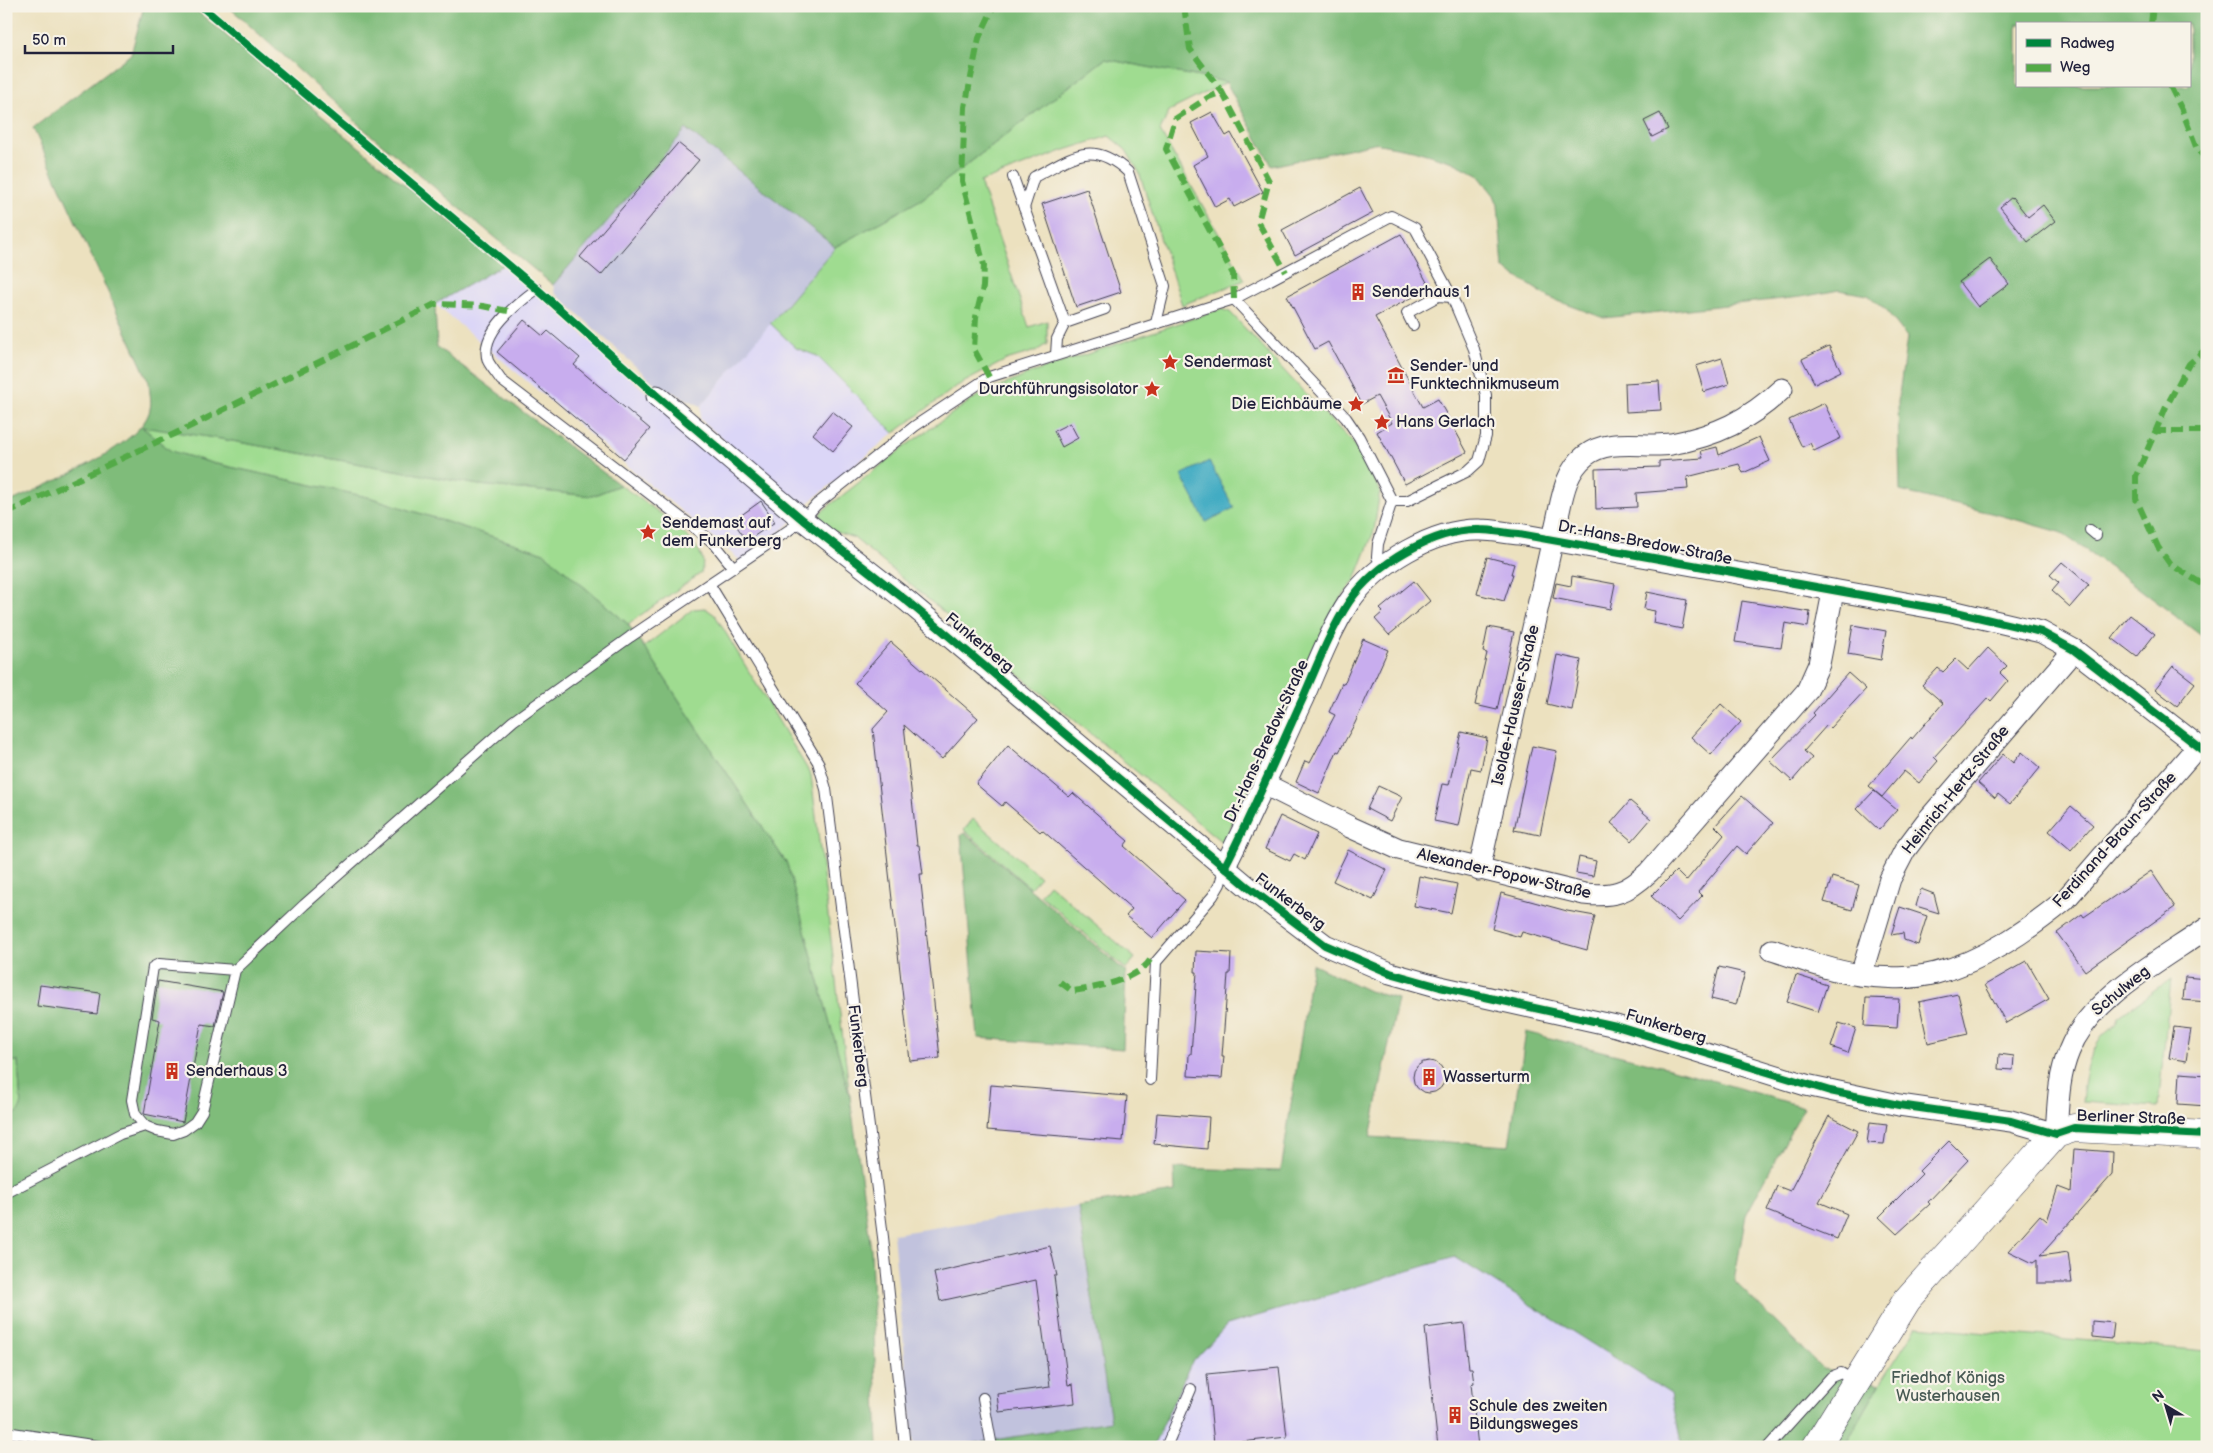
<svg xmlns="http://www.w3.org/2000/svg" width="2213" height="1453" font-family="'Balsamiq Sans',sans-serif">
	<style>
		.built { fill: #dbd6f7 }
		.industrial { fill: #c1c2dd }
		.green { fill: #9fdc90; stroke: #607f66 }
		.forest { fill: #7fbc7a; stroke: #506f5a; fill-rule: evenodd }
		.water { fill: #43acc3; stroke: #32677f }
		.building { fill: #c8adee }
		.lines { fill: none; stroke-linecap: round; stroke-linejoin: round }
		.lane-casing { stroke: #403f4f; stroke-width: 12 }
		.street-casing { stroke: #403f4f; stroke-width: 23 }
		.secondary-casing { stroke: #403f4f; stroke-width: 29 }
		.lane { stroke: #fff; stroke-width: 10 }
		.street { stroke: #fff; stroke-width: 21 }
		.secondary { stroke: #fff; stroke-width: 28 }
		.quiet { stroke: #53aa46; stroke-width: 6; stroke-dasharray: 12 6; stroke-linecap: butt }
		.cycleway-casing { stroke: #f7f3e8; stroke-width: 11 }
		.cycleway { stroke: #00873e; stroke-width: 8 }
		.labels { text-anchor: middle; dominant-baseline: central; stroke-width: 4.5; stroke-linejoin: round; paint-order: stroke }
		.poi-label { font-size: 16px; fill: #22223b; stroke: #f7f3e8; text-anchor: start }
		.street-label { font-size: 16px; fill: #22223b; stroke: #f7f3e8 }
		.park-label { font-size: 16px; fill: #485a54; stroke: #f7f3e8 }
	</style>
	<rect width="100%" height="100%" fill="#f7f3e8"/>
	<filter id="ink" filterUnits="userSpaceOnUse"><feTurbulence type="fractalNoise" baseFrequency=".02" numOctaves="2"/><feDisplacementMap in="SourceGraphic" scale="10" xChannelSelector="R" yChannelSelector="G"/><feConvolveMatrix kernelMatrix="1 2 1 2 8 2 1 2 1" color-interpolation-filters="sRGB"/></filter>
	<filter id="wash" filterUnits="userSpaceOnUse"><feTurbulence type="fractalNoise" baseFrequency=".0096" numOctaves="4" result="noise"/><feDisplacementMap in="SourceGraphic" scale="20" xChannelSelector="R" yChannelSelector="G"/><feGaussianBlur stdDeviation="1.12" result="paint"/><feColorMatrix in="noise" values="0 0 0 0 0 0 0 0 0 0 0 0 0 0 0 0 0 1.4 0 .05"/><feComposite in="paint" operator="in"/></filter>
	<g filter="url(#wash)">
		<rect width="100%" height="100%" fill="#ece1bf"/>
		<g class="built">
			<path d="M503 265 550 304 638 385 794 520 742 562 435 304Z"/>
			<path d="M770 323 796 348 817 356 894 433 801 509 700 419 701 406Z"/>
			<path d="M1455 1257 1671 1394 1682 1447H1153L1190 1365 1227 1325Z"/>
		</g>
		<g class="industrial">
			<path d="M686 129 835 247 701 406 655 384 555 293 553 285Z"/>
			<path d="M1078 1206 1111 1421 953 1447H914L893 1234Z"/>
		</g>
		<g class="green">
			<path d="M1105 59 1227 82 1169 111 1160 131 1245 280 1182 305 1139 172 1126 150 1109 136 1065 150 980 182 1029 327 1047 321V344L1036 351 1006 360 957 386 894 433 817 356 796 348 770 323 777 316 835 247 922 199Z"/>
			<path d="M1221 309 1230 312 1313 402 1354 444 1380 490 1374 531 1355 580 1342 597 1223 843 854 538 822 527 820 513 908 444 976 397 1034 372Z"/>
			<path d="M141 426 221 439 479 485 592 496 620 485C640 499 695 534 702 558 704 562 702 568 701 573L628 624 544 553 372 498 212 463 171 451Z"/>
			<path d="M705 608 715 615 811 775 850 1097 787 864 644 647 693 609Z"/>
			<path d="M973 819 1040 877 1030 888 964 830Z"/>
			<path d="M1049 884 1135 958 1126 969 1040 895Z"/>
			<path d="M2171 979 2158 1107 2082 1102C2084 1080 2088 1057 2101 1038 2106 1031 2117 1027 2118 1017Z"/>
			<path d="M18 1061 21 1107 6 1127V1062Z"/>
			<path d="M1917 1326 2207 1351V1447H1844L1880 1384Z"/>
		</g>
		<g class="forest">
			<path d="M144 6H191L390 173 503 265 435 304 437 347 620 485 592 496 479 485 221 439 142 427 171 451 212 463 372 498 544 553 628 624 644 647 787 864 850 1097 871 1249 878 1447H6V1127L21 1107 18 1061 6 1062V504C40 487 143 447 150 409 152 401 149 390 149 382L33 128 131 54Z"/>
			<path d="M228 6H2207V640L2116 571 2060 532 2003 516 1900 491 1898 402 1907 337 1886 310 1868 295 1839 290 1801 297 1604 318 1550 298 1503 268 1498 205 1494 195 1478 175 1453 162 1413 150 1374 143 1272 166 1226 82 1105 59 922 199 835 247 686 129 553 285 366 131ZM2017 24H2189V86H2017Z"/>
			<path d="M965 833 1126 972 1123 1049 978 1038 961 835Z"/>
			<path d="M1312 964 1369 991 1398 999 1370 1137 1509 1146 1526 1032 1673 1069 1804 1107 1746 1215 1734 1281 1822 1368 1880 1384 1844 1447H1682L1671 1394 1455 1257 1227 1325 1190 1365 1153 1447H953L1111 1421 1078 1206 1175 1192 1174 1168 1281 1171Z"/>
		</g>
		<path class="water" d="M1209 461 1234 508 1206 522 1181 475Z"/>
		<g id="blocks">
			<g class="building">
				<path d="M1212 112 1226 136 1231 133 1263 192 1234 207 1230 199 1215 207 1193 165 1208 156 1191 123Z"/>
				<path d="M1660 113 1668 129 1652 137 1644 121Z"/>
				<path d="M678 143 699 160 601 275 580 257Z"/>
				<path d="M1360 188 1373 213 1295 255 1282 230Z"/>
				<path d="M1087 189 1121 292 1076 307 1042 204Z"/>
				<path d="M2012 197 2028 217 2043 205 2055 221 2028 242 2000 207Z"/>
				<path d="M1401 234 1430 288 1375 317 1423 407 1438 399 1467 452 1405 484 1377 432 1392 423 1377 396 1362 404 1328 342 1315 349 1287 296Z"/>
				<path d="M1990 259 2009 284 1978 307 1959 282Z"/>
				<path d="M524 320 543 336 548 331 580 358 574 365 650 429 624 459 497 352Z"/>
				<path d="M1829 346 1841 371 1815 384 1802 359Z"/>
				<path d="M1722 358 1729 384 1704 392 1696 366Z"/>
				<path d="M1659 381 1661 410 1626 412 1625 383Z"/>
				<path d="M1824 403 1841 438 1814 451 1810 443 1802 447 1789 420Z"/>
				<path d="M832 411 853 427 833 451 813 434Z"/>
				<path d="M1070 423 1078 438 1062 447 1054 431Z"/>
				<path d="M1759 437 1770 461 1743 473 1739 464 1687 477 1688 489 1636 493 1637 507 1596 509 1595 469 1659 467V461L1703 458 1701 451 1717 447 1719 455Z"/>
				<path d="M761 501 775 522 747 541 733 521Z"/>
				<path d="M1487 557 1514 564 1511 574H1513L1504 601 1477 594Z"/>
				<path d="M2062 562 2089 585 2070 607 2052 591 2059 583 2050 575Z"/>
				<path d="M1572 576 1615 584 1610 609 1553 598 1556 583 1571 586Z"/>
				<path d="M1414 581 1430 601 1389 635 1375 619 1383 612 1380 609Z"/>
				<path d="M1647 592 1687 600 1682 629 1653 623 1655 611 1644 609Z"/>
				<path d="M1742 601 1810 612 1808 627 1785 623 1781 648 1735 642Z"/>
				<path d="M2130 615 2155 634 2137 657 2112 638Z"/>
				<path d="M1853 625 1886 631 1881 660 1848 654Z"/>
				<path d="M1488 627 1514 632 1497 710 1475 705 1487 653 1483 652Z"/>
				<path d="M1363 639 1388 650 1355 723 1339 752 1337 751 1319 793 1296 782 1305 761 1310 763 1335 715 1329 712 1342 683 1344 684Z"/>
				<path d="M891 642 978 718 942 759 904 725 917 845H919L923 874H920L940 1058 910 1061 873 729 888 712 855 683Z"/>
				<path d="M1988 648 2007 666 2000 673 2008 681 1991 701 1988 698 1934 757 1938 761 1919 783 1904 771 1882 797 1869 786 1911 737 1912 739 1943 703 1922 685 1938 668 1943 672 1956 659 1968 670Z"/>
				<path d="M1557 655 1581 660 1572 710 1547 704Z"/>
				<path d="M2173 666 2195 683 2177 706 2155 689Z"/>
				<path d="M1848 673 1866 689 1830 728 1827 725 1804 751 1812 758 1792 781 1770 761 1815 715 1813 713Z"/>
				<path d="M1721 704 1741 722 1711 755 1691 737Z"/>
				<path d="M1461 732 1487 738 1481 770 1471 768 1459 826 1434 821 1442 784 1449 785Z"/>
				<path d="M1008 745 1069 797 1073 793 1128 841 1124 846 1185 900 1152 938 1126 916 1132 909 1042 830 1040 832 1005 802 1002 806 976 784Z"/>
				<path d="M1532 746 1557 751 1540 835 1514 830Z"/>
				<path d="M2022 752 2040 768 2010 804 1998 794 1995 798 1978 783 2003 754 2013 763Z"/>
				<path d="M1378 786 1402 797 1390 821 1367 809Z"/>
				<path d="M1874 791 1897 810 1879 830 1857 809Z"/>
				<path d="M1742 796 1773 823 1746 854 1737 846 1698 892 1702 896 1678 921 1651 896 1676 871 1686 881 1724 835 1715 826Z"/>
				<path d="M1630 801 1651 819 1632 841 1611 823Z"/>
				<path d="M2071 806 2093 825 2071 850 2049 831Z"/>
				<path d="M1280 816 1317 834 1305 860 1294 854 1290 861 1265 849Z"/>
				<path d="M1348 850 1387 870 1373 900 1333 881Z"/>
				<path d="M1579 857 1596 861 1593 876 1576 873Z"/>
				<path d="M2151 871 2175 907 2085 971 2057 933 2082 914 2084 917Z"/>
				<path d="M1419 876 1457 884 1451 913 1414 906Z"/>
				<path d="M1832 877 1859 885 1852 910 1824 902Z"/>
				<path d="M1921 889 1934 894 1939 913 1916 906Z"/>
				<path d="M1501 893 1567 911 1595 916 1587 950 1522 932 1520 937 1492 929Z"/>
				<path d="M1900 907 1927 916 1918 945 1904 940 1903 933 1891 935Z"/>
				<path d="M1196 951 1231 953 1230 974H1228L1222 1056H1224L1222 1078 1188 1076 1189 1054H1191L1197 972H1195Z"/>
				<path d="M2027 961 2049 999 2006 1023 1985 985Z"/>
				<path d="M1719 967 1745 973 1736 1005 1711 999Z"/>
				<path d="M1796 975 1827 985 1818 1012 1787 1002Z"/>
				<path d="M2185 977 2207 979V1002L2183 1000Z"/>
				<path d="M158 981 223 992 215 1026 201 1024 183 1122 144 1114 160 1020 152 1018Z"/>
				<path d="M40 985 100 993 97 1014 37 1006Z"/>
				<path d="M1958 994 1968 1034 1928 1043 1919 1002Z"/>
				<path d="M1866 998 1899 999 1897 1028 1864 1026Z"/>
				<path d="M1839 1023 1856 1028 1848 1053 1831 1047Z"/>
				<path d="M2174 1027 2191 1029 2186 1061 2169 1058Z"/>
				<path d="M1999 1054 2014 1056 2013 1070 1998 1069Z"/>
				<circle cx="1429" cy="1077" r="16"/>
				<path d="M2180 1073 2207 1075V1106L2178 1104Z"/>
				<path d="M991 1085 1127 1096 1123 1141 987 1130Z"/>
				<path d="M1157 1113 1209 1117 1207 1149 1154 1144Z"/>
				<path d="M1829 1116 1858 1131 1819 1202 1847 1214 1837 1239 1767 1211 1777 1186 1790 1191Z"/>
				<path d="M1870 1122 1887 1124 1884 1144 1867 1143Z"/>
				<path d="M1949 1141 1968 1160 1928 1202 1930 1204 1897 1234 1879 1217 1922 1174 1919 1171Z"/>
				<path d="M2074 1149 2113 1152 2112 1175 2040 1256 2068 1252 2072 1283H2037V1260L2033 1263 2008 1251 2040 1215 2047 1221 2058 1187 2071 1192Z"/>
				<path d="M1050 1246 1057 1276H1054L1068 1385 1073 1384 1075 1403 999 1412 997 1394 1050 1387 1036 1280 940 1301 934 1273Z"/>
				<path d="M2092 1321 2114 1323 2112 1339 2092 1337Z"/>
				<path d="M1464 1323 1469 1368H1472L1474 1383 1471 1384 1478 1447H1438L1425 1328Z"/>
				<path d="M1279 1367 1287 1437 1241 1442 1242 1447H1222L1221 1444H1214L1207 1374Z"/>
			</g>
		</g>
	</g>
	<g filter="url(#ink)">
		<use href="#blocks" fill-opacity="0" stroke="#403f4f" stroke-width="1"/>
		<g class="lines">
			<g class="lane-casing">
				<g id="lane">
					<path d="M1013 177 1065 323 1057 339 1056 355"/>
					<path d="M1024 208 1034 177C1071 158 1091 138 1128 172L1165 286 1156 323"/>
					<path d="M537 289C519 302 478 333 488 361 491 367 497 374 501 380L714 543 733 567"/>
					<path d="M1234 299 1346 418 1359 437 1392 501 1378 544 1377 557 1383 567"/>
					<path d="M1065 323 1105 309"/>
					<path d="M1413 325 1407 313 1438 296 1452 297"/>
					<path d="M2090 530 2096 535"/>
					<path d="M710 585 818 762 826 789 883 1237 905 1447"/>
					<path d="M235 970 159 964 153 967 132 1100 135 1114 145 1126 157 1131 173 1134 184 1130 195 1122 202 1111 235 970 304 905 513 721 630 637 789 530 803 520 816 505 915 426 989 377 1234 299 1391 216 1415 228 1452 297 1474 349 1486 395V436L1479 461 1468 471 1407 501H1392"/>
					<path d="M1150 1080 1156 962 1213 896 1220 884 1225 866"/>
					<path d="M6 1193 120 1134 145 1126"/>
					<path d="M983 1398 992 1447"/>
					<path d="M6 1432 105 1447"/>
					<path d="M1166 1447 1191 1389"/>
					<path d="M1768 1447 1831 1377 1841 1373 1856 1382"/>
				</g>
			</g>
			<g class="street-casing">
				<g id="street">
					<path d="M657 396 803 520 907 601 1248 887 1325 945 1390 973 1440 987 1616 1026 1806 1085 1899 1105 2011 1121 2056 1134C2058 1106 2058 1077 2069 1051 2090 997 2160 961 2207 928"/>
					<path d="M1264 784 1350 827 1399 849 1584 894C1613 897 1627 893 1649 872L1807 691 1819 664 1833 592"/>
					<path d="M1225 866C1253 812 1277 754 1303 698 1316 668 1331 629 1349 602 1375 564 1434 528 1481 530 1493 530 1506 533 1519 534L1956 612 2041 632 2074 650 2207 753"/>
					<path d="M1479 870 1556 525C1562 500 1564 473 1585 456 1608 437 1644 448 1671 444 1716 436 1749 420 1782 389"/>
					<path d="M1772 950C1801 959 1830 971 1860 975 1884 979 1913 979 1936 973 1984 961 2028 930 2065 900L2198 746"/>
					<path d="M1861 975 1890 879 1905 850 1926 822 2074 650"/>
				</g>
			</g>
			<g class="secondary-casing">
				<path id="secondary" d="M1816 1447 1907 1300 2056 1134 2074 1128 2207 1135"/>
			</g>
			<use href="#lane" class="lane"/>
			<use href="#street" class="street"/>
			<use href="#secondary" class="secondary"/>
			<g class="quiet">
				<path d="M1184 6 1190 49 1222 92"/>
				<path d="M2151 24 2153 6"/>
				<path d="M2170 86 2182 110 2197 149 2207 160"/>
				<path d="M1234 299 1233 274 1166 149 1175 119 1209 97 1222 92 1269 181 1258 222 1286 272"/>
				<path d="M2207 348 2189 364 2166 407 2136 476V499L2158 547 2170 564 2207 587"/>
				<path d="M989 377 974 349 976 317 983 287 984 265 962 181 965 107 979 38 994 6"/>
				<path d="M2154 431H2207"/>
				<path d="M6 513 191 426 435 304 483 306 508 311"/>
				<path d="M1060 982 1072 991C1093 989 1139 979 1150 960"/>
			</g>
			<g class="cycleway-casing">
				<g id="cycleway">
					<path d="M201 6 537 289 657 396 803 520 907 601 1248 887 1325 945 1390 973 1440 987 1616 1026 1830 1091 1899 1105 2011 1121 2056 1134 2074 1128 2207 1135"/>
					<path d="M1225 866C1253 812 1277 754 1303 698 1316 668 1331 629 1349 602 1375 564 1434 528 1481 530 1493 530 1506 533 1519 534L1956 612 2041 632 2074 650 2207 753"/>
				</g>
			</g>
			<use href="#cycleway" class="cycleway"/>
		</g>
	</g>
	<defs>
		<g id="building-bare" transform="scale(1.35)"><path d="M-4-6H4V6H1V3H-1V6H-4ZM-2.5-4.3h1.7v1.8h-1.7ZM.8-4.3h1.7v1.8H.8ZM-2.5-1h1.7V.8h-1.7ZM.8-1h1.7V.8H.8Z" fill="#c8321e" stroke="#f7f3e8" stroke-width="2.5" paint-order="stroke"/></g>
		<g id="sight-bare" transform="scale(1.35)"><path d="M0-6L1.8-2.2L6-1.7L2.9 1.2L3.7 5.4L0 3.3L-3.7 5.4L-2.9 1.2L-6-1.7L-1.8-2.2Z" fill="#c8321e" stroke="#f7f3e8" stroke-width="2.5" paint-order="stroke"/></g>
		<g id="museum-bare" transform="scale(1.35)"><path d="M0-6L6-3V-2H-6V-3ZM-5-1h2V3h-2ZM-1-1h2V3h-2ZM3-1h2V3H3ZM-6 4H6V6H-6Z" fill="#c8321e" stroke="#f7f3e8" stroke-width="2.5" paint-order="stroke"/></g>
	</defs>
	<g fill-rule="evenodd">
		<use href="#building-bare" x="1358" y="292"/>
		<use href="#sight-bare" x="1170" y="362"/>
		<use href="#museum-bare" x="1396" y="375"/>
		<use href="#sight-bare" x="1152" y="389"/>
		<use href="#sight-bare" x="1356" y="404"/>
		<use href="#sight-bare" x="1382" y="422"/>
		<use href="#sight-bare" x="648" y="532"/>
		<use href="#building-bare" x="172" y="1071"/>
		<use href="#building-bare" x="1429" y="1077"/>
		<use href="#building-bare" x="1455" y="1415"/>
	</g>
	<g class="labels">
		<g class="poi-label">
			<text x="1372" y="292">Senderhaus 1</text>
			<text x="1184" y="362">Sendermast</text>
			<text x="1410" y="366">Sender- und<tspan x="1410" dy="18">Funktechnikmuseum</tspan></text>
			<text x="1138" y="389" text-anchor="end">Durchführungsisolator</text>
			<text x="1342" y="404" text-anchor="end">Die Eichbäume</text>
			<text x="1396" y="422">Hans Gerlach</text>
			<text x="662" y="523">Sendemast auf<tspan x="662" dy="18">dem Funkerberg</tspan></text>
			<text x="186" y="1071">Senderhaus 3</text>
			<text x="1443" y="1077">Wasserturm</text>
			<text x="1469" y="1406">Schule des zweiten<tspan x="1469" dy="18">Bildungsweges</tspan></text>
		</g>
		<g class="street-label">
			<text transform="translate(1645 543) rotate(11)">Dr.-Hans-Bredow-Straße</text>
			<text transform="translate(979 643) rotate(40)">Funkerberg</text>
			<text transform="translate(1516 705) rotate(-77)">Isolde-Hausser-Straße</text>
			<text transform="translate(1267 741) rotate(-65)">Dr.-Hans-Bredow-Straße</text>
			<text transform="translate(1956 790) rotate(-51)">Heinrich-Hertz-Straße</text>
			<text transform="translate(2115 840) rotate(-48)">Ferdinand-Braun-Straße</text>
			<text transform="translate(1504 874) rotate(13)">Alexander-Popow-Straße</text>
			<text transform="translate(1290 902) rotate(37)">Funkerberg</text>
			<text transform="translate(2121 991) rotate(-39)">Schulweg</text>
			<text transform="translate(1666 1027) rotate(17)">Funkerberg</text>
			<text transform="translate(858 1046) rotate(83)">Funkerberg</text>
			<text transform="translate(2131 1118) rotate(2)">Berliner Straße</text>
		</g>
		<g class="park-label">
			<text x="1948" y="1378">Friedhof Königs<tspan x="1948" dy="18">Wusterhausen</tspan></text>
		</g>
	</g>
	<rect width="2213" height="1453" fill="none" stroke="#f7f3e8" stroke-width="25"/>
	<rect x="2016" y="22" width="175" height="65" fill="#f7f3e8" stroke="#a29fa3"/>
	<rect x="2026" y="39" width="25" height="8" fill="#00873e" stroke="#a29fa3"/>
	<text x="2060" y="48" font-size="15" fill="#22223b">Radweg</text>
	<rect x="2026" y="64" width="25" height="8" fill="#53aa46" stroke="#a29fa3"/>
	<text x="2060" y="72" font-size="15" fill="#22223b">Weg</text>
	<g transform="translate(2166 1406) rotate(322)" stroke="#f7f3e8" stroke-width="4" paint-order="stroke">
	<path d="M0-4L9 19L0 12L-9 19Z" fill="#22223b"/>
	<text y="-8" font-size="14" font-weight="bold" text-anchor="middle" fill="#22223b">N</text>
	</g>
	<path d="M25 45v8h148v-8" fill="none" stroke="#22223b" stroke-width="2.5"/>
	<text x="32" y="45" font-size="15" fill="#22223b" stroke="#f7f3e8" stroke-width="4" paint-order="stroke">50 m</text>
</svg>
